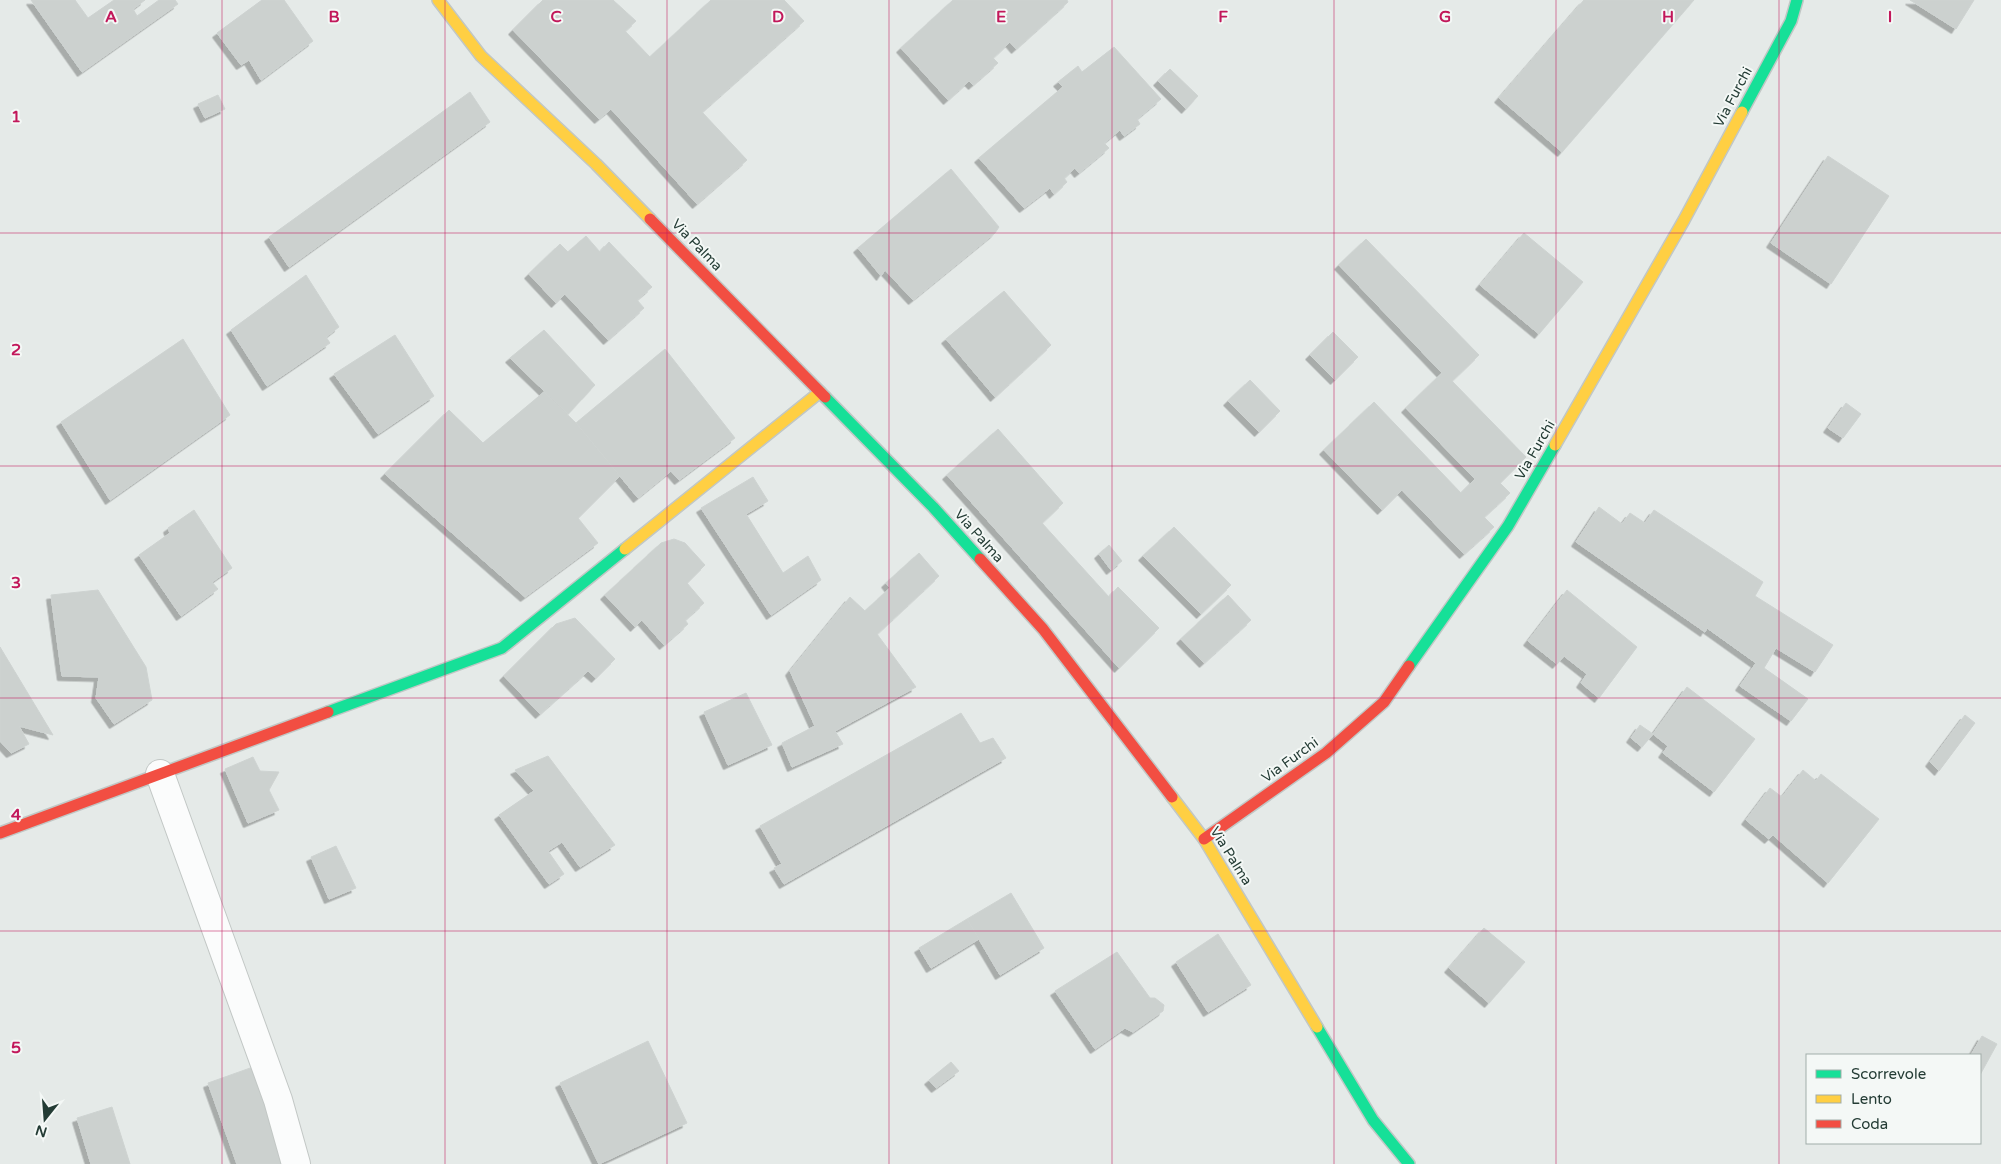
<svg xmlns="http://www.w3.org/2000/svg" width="2001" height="1164" font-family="'Varela Round',sans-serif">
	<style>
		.building { fill: #ccd1cf; stroke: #ced3d1; filter: url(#shadow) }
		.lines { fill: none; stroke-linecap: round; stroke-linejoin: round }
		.street-casing { stroke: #c2c7c5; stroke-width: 30 }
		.fast-casing { stroke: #c1c7c5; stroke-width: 14 }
		.slow-casing { stroke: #c1c7c5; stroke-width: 14 }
		.jam-casing { stroke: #c1c7c5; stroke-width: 14 }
		.street { stroke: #fbfcfc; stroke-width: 28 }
		.fast { stroke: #16e098; stroke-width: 11 }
		.slow { stroke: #ffcf43; stroke-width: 11 }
		.jam { stroke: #f24e42; stroke-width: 11 }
		.grid { fill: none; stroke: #c2185b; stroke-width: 1; stroke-opacity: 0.55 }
		.labels { text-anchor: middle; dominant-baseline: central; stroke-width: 4; stroke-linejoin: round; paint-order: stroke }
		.street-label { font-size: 14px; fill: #243c35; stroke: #f4f8f6 }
		.grid-label { font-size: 16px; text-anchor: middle; font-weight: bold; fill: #c2185b; stroke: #f4f8f6; stroke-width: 4; stroke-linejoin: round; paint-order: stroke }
	</style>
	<defs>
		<filter id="shadow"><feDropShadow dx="-4.5" dy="4.5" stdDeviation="0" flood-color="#0004"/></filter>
	</defs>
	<rect width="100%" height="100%" fill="#e5eae8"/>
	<g class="building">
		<path d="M31 0H75L88 18 114 0H145L133 9 144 28 82 72Z"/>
		<path d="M159 0H175L178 4 144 28 137 16Z"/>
		<path d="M262 0H284L313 41 261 80 249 60 241 65 217 33Z"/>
		<path d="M543 0H613L636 21 625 31 650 57 711 0H784L804 21 702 112 747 160 697 204 611 109 599 119 513 30Z"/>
		<path d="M953 0H1067L1068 2 1016 49 1010 42 993 58 998 63 973 85 969 81 948 100 901 48Z"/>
		<path d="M1584 0H1694L1562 152 1499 98Z"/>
		<path d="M1910 0H1974L1956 29Z"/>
		<path d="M1114 47 1161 99 1137 119 1140 124 1124 136 1120 130 1104 143 1109 148 1079 173 1075 168 1064 178 1067 182 1054 194 1050 188 1024 208 979 158 1063 87 1058 82 1078 66 1082 72Z"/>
		<path d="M1170 69 1198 96 1186 109 1158 81Z"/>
		<path d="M470 92 490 122 289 267 269 237Z"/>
		<path d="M218 95 225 109 205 118 198 104Z"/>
		<path d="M1828 156 1889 196 1831 284 1771 243Z"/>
		<path d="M951 169 999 227 995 233 913 300 885 270 881 276 858 248Z"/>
		<path d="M1524 233 1583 282 1539 334 1480 285Z"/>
		<path d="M586 236 600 252 609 242 652 287 637 300 644 308 608 340 565 294 556 303 529 274 560 244 568 252Z"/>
		<path d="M1366 239 1479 355 1452 381 1526 457 1500 483 1510 493 1484 517 1494 527 1464 554 1402 490 1382 510 1324 450 1374 402 1461 493 1475 479 1406 408 1442 373 1339 265Z"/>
		<path d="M306 275 339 327 326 337 330 343 267 386 231 330Z"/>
		<path d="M1004 291 1051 345 995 397 946 339Z"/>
		<path d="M544 330 595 385 568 414 510 358Z"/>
		<path d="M1333 332 1358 357 1335 380 1310 355Z"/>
		<path d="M395 335 434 396 378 434 334 374Z"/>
		<path d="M183 339 230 415 110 500 61 422Z"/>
		<path d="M665 349 735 438 679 480 671 471 638 498 576 423Z"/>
		<path d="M1250 380 1280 411 1259 432 1228 401Z"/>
		<path d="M544 392 576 423 620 476 578 518 598 543 525 597 385 474 449 410 483 443Z"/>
		<path d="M1846 403 1861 414 1843 438 1828 428Z"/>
		<path d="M998 429 1063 503 1042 523 1109 597 1118 587 1159 628 1119 668 947 475Z"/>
		<path d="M753 477 768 501 746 514 783 573 808 556 821 580 771 615 701 508Z"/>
		<path d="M1599 507 1622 524 1630 513 1645 523 1654 510 1763 582 1755 596 1833 645 1815 672 1776 648 1764 668 1808 699 1791 721 1740 686 1756 663 1707 628 1705 632 1576 542Z"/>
		<path d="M194 510 232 568 212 582 218 589 181 616 139 555 170 533 168 528Z"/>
		<path d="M1174 527 1231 585 1201 614 1143 556Z"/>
		<path d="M674 539 685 543 705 565 687 583 704 603 685 620 688 624 664 645 642 620 635 627 605 595 661 543Z"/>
		<path d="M1109 545 1122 561 1111 570 1099 554Z"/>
		<path d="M919 553 939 576 877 634 916 687 835 731 843 744 792 767 782 743 815 726 790 671 850 597 865 611 890 588 886 583Z"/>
		<path d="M98 590 146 667 152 700 114 724 96 698 99 677 62 676 51 595Z"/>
		<path d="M1567 590 1637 647 1599 698 1581 683 1587 674 1564 656 1557 664 1528 641Z"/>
		<path d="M1228 595 1251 620 1204 663 1181 639Z"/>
		<path d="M575 618 615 659 596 678 588 671 540 714 504 676 556 624Z"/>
		<path d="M0 647 53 735 19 726 29 744 11 753 0 741Z"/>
		<path d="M1687 687 1755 739 1714 792 1663 753 1668 746 1653 734Z"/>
		<path d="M746 693 772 745 728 765 704 712Z"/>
		<path d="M961 713 980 743 993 738 1006 758 784 884 774 868 782 864 760 826Z"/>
		<path d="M1965 715 1975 723 1939 771 1930 762Z"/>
		<path d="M1640 725 1653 734 1642 747 1631 738Z"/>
		<path d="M548 756 615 845 580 867 562 842 548 851 564 874 549 884 499 815 534 791 515 770Z"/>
		<path d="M253 757 260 771 279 772 269 790 279 810 248 823 225 769Z"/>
		<path d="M1803 770 1816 781 1821 774 1879 819 1828 883 1773 835 1769 839 1746 820 1770 788 1782 797Z"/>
		<path d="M336 846 356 888 329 899 311 857Z"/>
		<path d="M1011 893 1044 948 1000 975 967 919Z"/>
		<path d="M967 919 979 939 931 968 919 948Z"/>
		<path d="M1484 928 1525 962 1489 1003 1449 968Z"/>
		<path d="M1218 934 1251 985 1208 1012 1176 962Z"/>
		<path d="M1117 952 1150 998H1155L1164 1005 1163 1011 1133 1032 1125 1028 1095 1049 1055 991Z"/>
		<path d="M1982 1036 1997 1044 1980 1075V1055H1971Z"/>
		<path d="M648 1041 687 1123 599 1164 560 1083Z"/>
		<path d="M951 1062 959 1071 936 1088 929 1080Z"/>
		<path d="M253 1067 288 1164H237L208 1083Z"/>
		<path d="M112 1107 130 1164H91L77 1118Z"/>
	</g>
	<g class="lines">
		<g class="street-casing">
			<path id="street" d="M160 774 278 1100 296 1164"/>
		</g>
		<g class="fast-casing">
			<g id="fast">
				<path d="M1742 112 1791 21 1797 0"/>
				<path d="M825 397 933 507 980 559"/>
				<path d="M1409 666 1508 526 1555 445"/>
				<path d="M328 712 502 648 625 549"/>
				<path d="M1317 1027 1373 1120 1409 1164"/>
			</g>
		</g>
		<g class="slow-casing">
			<g id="slow">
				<path d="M438 0 481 56 596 164 650 219"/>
				<path d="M1555 445 1684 220 1742 112"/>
				<path d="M625 549 820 392"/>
				<path d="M1172 797 1204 839 1317 1027"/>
			</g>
		</g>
		<g class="jam-casing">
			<g id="jam">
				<path d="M650 219 825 397"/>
				<path d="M980 559 1043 629 1172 797"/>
				<path d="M0 833 328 712"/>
				<path d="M1204 839 1326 753 1384 702 1409 666"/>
			</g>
		</g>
		<use href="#street" class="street"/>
		<use href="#fast" class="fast"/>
		<use href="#slow" class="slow"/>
		<use href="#jam" class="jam"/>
	</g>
	<path class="grid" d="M222 0V1164M445 0V1164M667 0V1164M889 0V1164M1112 0V1164M1334 0V1164M1556 0V1164M1779 0V1164M0 233H2001M0 466H2001M0 698H2001M0 931H2001"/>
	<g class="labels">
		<g class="street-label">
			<text transform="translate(1733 97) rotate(-62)">Via Furchi</text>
			<text transform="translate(697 245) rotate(46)">Via Palma</text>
			<text transform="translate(1535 450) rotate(-60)">Via Furchi</text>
			<text transform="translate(979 536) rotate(48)">Via Palma</text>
			<text transform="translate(1290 760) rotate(-36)">Via Furchi</text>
			<text transform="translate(1231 856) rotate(58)">Via Palma</text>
		</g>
	</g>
	<g class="grid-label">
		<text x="111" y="22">A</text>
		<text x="334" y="22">B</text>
		<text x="556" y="22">C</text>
		<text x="778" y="22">D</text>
		<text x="1001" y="22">E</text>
		<text x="1223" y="22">F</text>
		<text x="1445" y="22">G</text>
		<text x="1668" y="22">H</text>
		<text x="1890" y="22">I</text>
		<text x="16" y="122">1</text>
		<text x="16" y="355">2</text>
		<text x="16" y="588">3</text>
		<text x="16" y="820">4</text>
		<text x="16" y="1053">5</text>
	</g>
	<rect x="1806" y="1054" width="175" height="90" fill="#f4f8f6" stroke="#a1ada9"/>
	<rect x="1816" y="1070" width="25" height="8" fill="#16e098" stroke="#a1ada9"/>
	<text x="1851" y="1079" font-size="15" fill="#243c35">Scorrevole</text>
	<rect x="1816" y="1095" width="25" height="8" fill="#ffcf43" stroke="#a1ada9"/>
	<text x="1851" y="1104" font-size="15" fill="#243c35">Lento</text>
	<rect x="1816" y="1120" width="25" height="8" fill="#f24e42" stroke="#a1ada9"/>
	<text x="1851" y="1129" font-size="15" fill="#243c35">Coda</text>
	<g transform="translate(45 1119) rotate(197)" stroke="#f4f8f6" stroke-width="4" paint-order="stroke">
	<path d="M0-4L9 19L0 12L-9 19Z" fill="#243c35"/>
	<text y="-8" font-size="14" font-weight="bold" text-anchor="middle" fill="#243c35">N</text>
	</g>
</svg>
